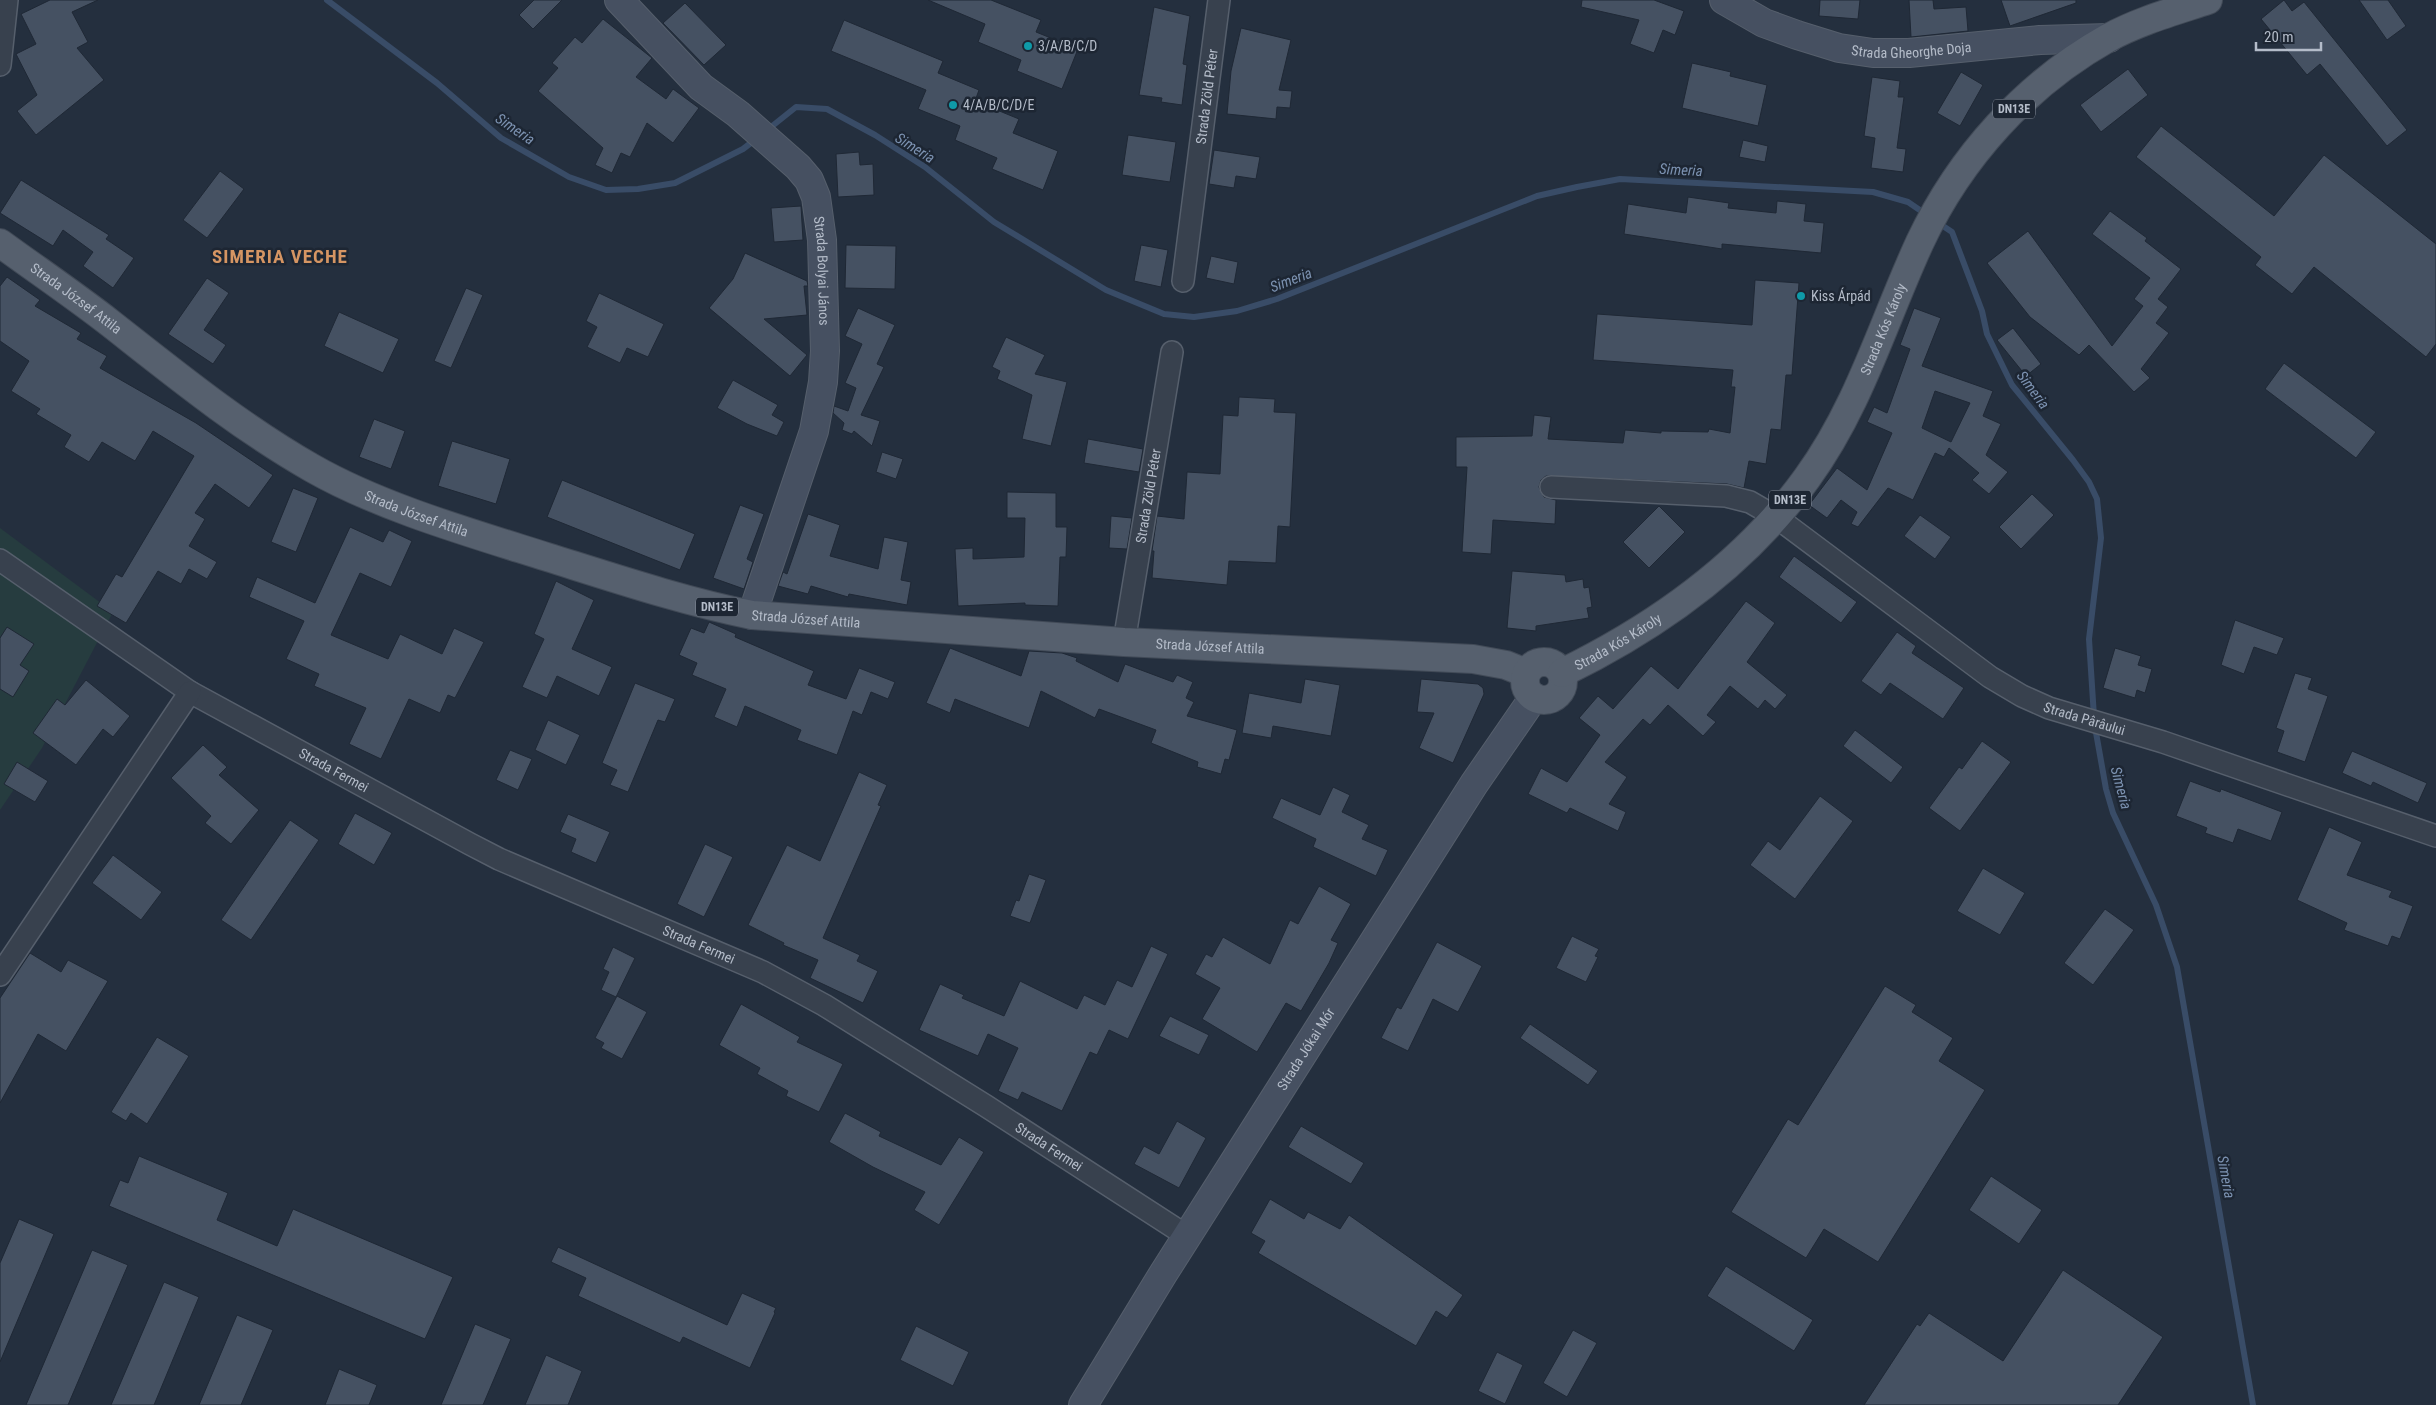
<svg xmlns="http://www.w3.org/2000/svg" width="2436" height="1405" font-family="'Roboto Condensed',sans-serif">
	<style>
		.green { fill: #263c3f }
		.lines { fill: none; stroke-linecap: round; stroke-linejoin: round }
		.stream { stroke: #394c67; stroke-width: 6 }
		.building { fill: #455162; stroke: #1f2835; fill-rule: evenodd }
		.street-casing { stroke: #565f6c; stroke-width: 24 }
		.secondary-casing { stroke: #565f6c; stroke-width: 30 }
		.primary-casing { stroke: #414a57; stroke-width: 30 }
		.street { stroke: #38414e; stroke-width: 21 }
		.secondary { stroke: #465061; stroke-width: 28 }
		.primary { stroke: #56606e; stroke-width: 28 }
		.culture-dot { fill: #0f9aa8; stroke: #1d2633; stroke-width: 2 }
		.labels { text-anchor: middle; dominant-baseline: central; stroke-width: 5; stroke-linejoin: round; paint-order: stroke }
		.shield { fill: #1d2633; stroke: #878f9c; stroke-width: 1 }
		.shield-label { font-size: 12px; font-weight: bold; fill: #b4bcc9 }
		.poi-label { font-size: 14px; fill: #b4bcc9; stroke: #1d2633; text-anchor: start }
		.street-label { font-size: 14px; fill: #b4bcc9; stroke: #1d2633 }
		.water-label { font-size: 15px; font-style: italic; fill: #7c92b1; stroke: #1d2633 }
		.district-label { font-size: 19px; font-weight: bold; letter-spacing: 1px; fill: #d59563; stroke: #1d2633 }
	</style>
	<rect width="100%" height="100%" fill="#242f3e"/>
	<path class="green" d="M0 528 113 612 42 748 0 810Z"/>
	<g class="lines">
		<g class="stream">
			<path d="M327 0 437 83 501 138 569 177 606 190 638 189 675 183 743 149 756 139"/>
			<path d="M766 131 796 107 827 109 875 135 925 167 994 222 1106 290 1164 314 1194 317 1237 311 1277 299 1537 196 1577 187 1620 179 1873 192 1908 202 1927 215"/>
			<path d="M1937 222 1952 232 1982 311 1987 334 2012 385 2073 460 2089 482 2097 499 2101 538 2089 639 2094 717"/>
			<path d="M2095 727 2106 789 2113 813 2156 905 2177 967 2253 1405"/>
		</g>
	</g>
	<g class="building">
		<path d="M50 0H98L72 12 88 42 77 48 104 80 36 135 17 111 37 95 16 54 36 44 21 14Z"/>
		<path d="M534 0H562L533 29 519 15Z"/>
		<path d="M928 0H991L1041 20 1036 32 1078 49 1062 89 1017 71 1021 60 978 42 985 24Z"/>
		<path d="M1582 0H1654L1684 11 1675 35 1663 30 1654 53 1630 44 1639 20 1581 7Z"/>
		<path d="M1820 0H1860L1858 19 1819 16Z"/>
		<path d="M1909 0H1933L1934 9 1966 7 1968 31 1911 37Z"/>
		<path d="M2001 0H2076V3L2010 26Z"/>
		<path d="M2284 0 2292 11 2304 2 2407 130 2387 146 2320 64 2307 75 2261 19Z"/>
		<path d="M2359 0H2388L2406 26 2387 40Z"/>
		<path d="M685 3 726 45 704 65 663 23Z"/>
		<path d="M1154 7 1190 16 1183 64 1187 65 1182 105 1161 102 1162 98 1139 95Z"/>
		<path d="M603 19 652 58 636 77 666 99 673 89 699 108 673 143 647 123 630 157 621 153 612 173 595 165 603 148 538 91 558 68 552 63 575 37 582 43Z"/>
		<path d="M844 20 943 61 938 73 979 90 975 101 1019 119 1013 133 1058 151 1043 190 992 169 997 158 955 140 960 126 918 109 926 90 831 51Z"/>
		<path d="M1241 28 1291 40 1279 90 1292 91 1290 108 1277 107 1276 119 1227 114 1231 71Z"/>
		<path d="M1692 63 1731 72 1730 76 1767 85 1758 126 1682 108Z"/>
		<path d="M2128 69 2148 95 2101 132 2080 105Z"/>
		<path d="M1961 72 1983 85 1960 126 1937 113Z"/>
		<path d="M1872 77 1900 81 1898 97H1904L1897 148 1906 149 1903 172 1871 168 1875 138 1864 136Z"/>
		<path d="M2161 126 2274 216 2324 155 2436 244V344L2426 357 2314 267 2292 294 2255 265 2261 257 2136 157Z"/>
		<path d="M1128 135 1176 142 1170 182 1122 175Z"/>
		<path d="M1743 140 1768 146 1765 162 1739 157Z"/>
		<path d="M1214 150 1260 157 1256 179 1236 176 1234 188 1209 184Z"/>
		<path d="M859 152 860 165 873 164 874 195 838 197 836 154Z"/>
		<path d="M220 171 244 189 207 238 183 220Z"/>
		<path d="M21 180 109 235 106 239 134 258 113 288 83 266 93 252 63 230 53 246 0 213Z"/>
		<path d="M1688 197 1729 203 1728 208 1776 213 1777 201 1806 204 1804 221 1824 223 1821 253 1722 244V249L1624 234 1628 204 1686 213Z"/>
		<path d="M801 206 803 240 774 242 771 208Z"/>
		<path d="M2110 211 2147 238 2145 241 2181 269 2158 299 2168 307 2156 323 2169 333 2141 369 2150 378 2134 392 2089 345 2079 355 2030 317 1987 263 2028 231 2112 346 2143 306 2134 299 2150 278 2092 234Z"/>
		<path d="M846 245 896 246 895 289 845 288Z"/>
		<path d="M1141 245 1168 250 1161 287 1134 281Z"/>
		<path d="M745 253 807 281 808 286H804L807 315 764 319 807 355 790 376 709 308 733 279Z"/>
		<path d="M1211 256 1238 262 1234 284 1206 278Z"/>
		<path d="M7 277 40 300 35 306 81 333 77 339 107 356 100 368 196 423 273 475 249 508 215 484 195 513 205 519 189 546 217 562 207 579 189 569 181 584 158 571 126 623 97 606 116 574 122 577 194 456 153 431 135 461 102 442 89 462 64 447 71 435 36 414 40 409 11 391 29 361 0 341V286Z"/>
		<path d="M207 278 229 293 204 330 226 345 213 364 168 334Z"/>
		<path d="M1755 280 1799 283 1792 375H1786L1781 430 1771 429 1766 464 1749 461 1744 488 1727 484 1546 476 1541 480 1539 487 1544 497 1556 500 1555 524 1493 520 1491 554 1462 552 1467 467H1456V437L1532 436 1534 415 1551 417 1548 439 1623 443 1625 430 1661 433V431L1708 432 1709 429 1730 433 1735 387H1731L1733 370 1593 360 1597 314 1752 325Z"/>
		<path d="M466 288 483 295 451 368 434 361Z"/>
		<path d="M599 293 664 324 648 357 627 348 620 363 587 347 597 327 586 321Z"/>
		<path d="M858 308 895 325 877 364 884 367 861 415 880 421 872 446 854 431 852 434 842 430 844 423 833 413 834 406 848 411 856 388 845 383 862 344 845 336Z"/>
		<path d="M1914 308 1941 318 1922 366 1993 391 1983 416 2001 424 1986 455 2008 472 1989 494 1972 480 1979 473 1949 448 1944 457 1935 453 1913 500 1888 488 1858 527 1851 524 1857 512 1841 500 1827 518 1809 505 1837 468 1867 490 1892 433 1867 422 1874 407 1887 413 1910 349 1900 345ZM1935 391 1970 403 1951 442 1922 428Z"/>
		<path d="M339 312 399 339 383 373 324 346Z"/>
		<path d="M2013 328 2041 364 2026 376 1997 340Z"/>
		<path d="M1006 337 1045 355 1035 374 1067 382 1051 446 1022 439 1032 395 997 379 1000 371 992 367Z"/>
		<path d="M2284 363 2376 432 2356 458 2265 389Z"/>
		<path d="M733 380 778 405 772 415 784 422 777 436 747 424 717 408Z"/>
		<path d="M1239 397 1275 399 1274 412 1296 413 1290 527 1278 526 1276 563 1229 561 1227 585 1152 578 1154 551H1152L1157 516 1184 519 1187 472 1220 474 1223 415 1238 416Z"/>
		<path d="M374 419 405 431 391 469 359 457Z"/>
		<path d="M1088 439 1143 449 1139 472 1084 463Z"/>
		<path d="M452 441 510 459 496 504 438 486Z"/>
		<path d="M882 452 903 459 896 479 876 472Z"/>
		<path d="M562 480 695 534 680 570 547 517Z"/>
		<path d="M293 488 318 498 296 552 271 542Z"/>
		<path d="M1007 492 1056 493V527H1067L1066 557H1060L1058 606 1025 605V603L958 606 955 549 973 548V559L1024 557 1025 518H1007Z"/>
		<path d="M2032 494 2054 515 2021 549 1999 527Z"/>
		<path d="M740 505 764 514 747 559 753 562 744 589 713 578Z"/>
		<path d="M1659 506 1685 532 1649 568 1623 542Z"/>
		<path d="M808 514 840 525 830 556 878 569 884 537 908 542 901 580 911 582 907 605 849 594 848 597 811 586 808 594 778 586 783 572 787 574Z"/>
		<path d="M1920 515 1951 537 1935 559 1904 536Z"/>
		<path d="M1111 516 1132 518 1127 549 1109 548Z"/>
		<path d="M350 527 383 542 389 530 412 541 391 587 360 573 331 635 388 659 400 634 442 654 454 628 484 642 455 698 448 695 440 713 409 699 381 759 349 744 366 708 314 686 319 674 286 659 304 621 249 597 257 577 315 603Z"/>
		<path d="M1794 556 1857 602 1841 623 1779 577Z"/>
		<path d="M1512 571 1565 575 1566 582 1583 579 1584 588 1589 587 1592 607 1587 608 1589 618 1536 626V631L1507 628Z"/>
		<path d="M556 581 594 600 572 649 612 667 599 696 557 676 547 698 522 687 544 639 534 634Z"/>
		<path d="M1746 601 1775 623 1747 662 1787 695 1775 709 1765 700 1758 709 1730 686 1707 715 1716 722 1703 736 1668 705 1650 725 1643 719 1605 762 1627 777 1609 804 1626 812 1618 831 1570 808 1567 813 1528 794 1541 768 1567 782 1600 735 1579 718 1598 696 1613 709 1651 666 1678 689Z"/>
		<path d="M2235 620 2284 638 2277 655 2254 647 2244 674 2221 665Z"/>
		<path d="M709 622 736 634 735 637 814 671 808 685 846 699 859 668 895 682 888 699 871 692 862 715 853 711 837 755 797 740 801 730 745 706 737 727 714 717 726 689 692 675 697 663 679 655 691 628 704 633Z"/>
		<path d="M7 627 34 644 20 665 29 671 13 697 0 689V638Z"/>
		<path d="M1897 632 1916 646 1912 653 1964 688 1943 719 1890 683 1881 695 1861 681Z"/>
		<path d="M950 648 1021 676 1029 651 1062 653 1077 658 1076 661 1118 682 1125 664 1173 682 1177 675 1193 682 1186 698 1194 702 1187 716 1237 730 1229 760 1225 759 1221 774 1197 767 1198 762 1151 743 1156 730 1099 709 1095 718 1041 691 1029 728 955 699 950 713 926 703Z"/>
		<path d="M2115 648 2141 656 2138 665 2152 669 2145 693 2137 690 2135 698 2103 688Z"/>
		<path d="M2295 673 2312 678 2308 689 2328 696 2305 762 2277 752 2284 731 2276 728Z"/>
		<path d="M1305 679 1340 685 1331 736 1273 726 1271 738 1242 733 1249 693 1301 703Z"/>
		<path d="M1421 679 1478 684 1483 688 1484 694 1453 763 1419 748 1434 713 1417 712Z"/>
		<path d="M86 680 130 716 113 737 103 729 76 765 33 733 57 699 65 705Z"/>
		<path d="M635 683 675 699 665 722 658 720 628 792 610 785 617 770 602 763Z"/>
		<path d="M548 720 580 735 566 765 535 750Z"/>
		<path d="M1855 730 1903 767 1891 783 1843 746Z"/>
		<path d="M1982 741 2011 762 1960 831 1929 808 1959 767 1962 769Z"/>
		<path d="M203 745 227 767 219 775 259 810 231 844 205 823 211 816 171 778Z"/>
		<path d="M510 750 532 759 518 790 496 780Z"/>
		<path d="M2352 751 2427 783 2418 803 2373 782 2371 786 2342 773Z"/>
		<path d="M17 762 48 781 35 802 4 784Z"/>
		<path d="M859 772 887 785 878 805 881 806 823 938 860 955 857 961 878 971 863 1003 810 978 818 960 783 945 784 943 748 925 787 845 820 861Z"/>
		<path d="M2190 781 2220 792 2221 789 2282 812 2271 841 2238 829 2233 843 2205 833 2207 828 2176 816Z"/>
		<path d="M1333 787 1350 795 1342 812 1369 825 1362 839 1388 850 1376 876 1313 847 1316 839 1272 818 1281 798 1320 815Z"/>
		<path d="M1820 796 1853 821 1795 899 1750 865 1768 841 1780 850Z"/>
		<path d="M355 813 392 833 374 865 338 844Z"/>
		<path d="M568 814 610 832 596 863 571 852 576 839 560 832Z"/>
		<path d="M290 820 319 840 251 940 221 920Z"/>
		<path d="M2329 827 2362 842 2347 875 2392 891 2389 897 2413 906 2400 939 2392 936 2388 946 2344 930 2347 923 2297 900Z"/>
		<path d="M705 844 733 857 704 917 677 904Z"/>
		<path d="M113 855 162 892 141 920 92 883Z"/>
		<path d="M1983 868 2025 893 2000 935 1957 911Z"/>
		<path d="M1029 874 1046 880 1030 923 1010 916 1016 900 1019 901Z"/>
		<path d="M1319 886 1351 904 1331 940 1338 943 1329 963 1301 1011 1286 1003 1257 1052 1202 1019 1220 988 1195 974 1206 954 1212 957 1223 937 1270 964 1290 920 1298 924Z"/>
		<path d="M2105 909 2134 930 2093 985 2064 963Z"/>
		<path d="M1572 936 1599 949 1595 956 1598 957 1586 982 1556 968Z"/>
		<path d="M1437 942 1482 966 1458 1012 1433 999 1408 1051 1381 1038 1397 1007 1401 1009Z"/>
		<path d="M1151 946 1168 954 1128 1039 1109 1030 1097 1055 1090 1052 1062 1111 1022 1092 1018 1100 998 1091 1018 1048 988 1034 978 1056 919 1030 940 984 964 995 962 998 1004 1016 1020 981 1077 1009 1084 995 1105 1005 1117 980 1132 987Z"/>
		<path d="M613 947 635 958 616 997 601 990 609 972 603 969Z"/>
		<path d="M30 953 61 972 68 960 108 981 66 1051 38 1034 0 1103V998Z"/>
		<path d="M1885 986 1916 1005 1912 1012 1953 1038 1939 1061 1985 1090 1878 1262 1824 1229 1806 1258 1731 1212 1788 1119 1798 1125Z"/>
		<path d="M617 996 647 1012 622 1059 601 1048 604 1043 595 1038Z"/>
		<path d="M741 1004 800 1037 797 1042 843 1064 819 1112 786 1096 788 1091 757 1074 760 1068 719 1045Z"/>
		<path d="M1170 1016 1209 1035 1199 1055 1159 1036Z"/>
		<path d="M1530 1024 1598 1071 1588 1085 1520 1038Z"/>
		<path d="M157 1037 189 1056 147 1124 131 1113 126 1121 111 1112Z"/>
		<path d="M845 1113 881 1132 879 1136 941 1165 959 1137 984 1152 939 1225 914 1210 925 1192 873 1167 829 1142Z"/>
		<path d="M1177 1121 1206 1138 1179 1188 1134 1164 1144 1146 1159 1154Z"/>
		<path d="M1301 1126 1364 1163 1351 1184 1288 1147Z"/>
		<path d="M139 1156 228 1193 217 1220 277 1246 293 1209 453 1277 425 1339 109 1206 120 1180 128 1183Z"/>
		<path d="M1991 1176 2042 1210 2019 1244 1969 1210Z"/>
		<path d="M1270 1199 1304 1219 1308 1212 1340 1229 1349 1215 1463 1295 1447 1318 1436 1311 1416 1346 1258 1253 1265 1241 1251 1233Z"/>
		<path d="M19 1219 54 1234 0 1362V1263Z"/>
		<path d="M558 1247 727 1325 742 1293 776 1308 774 1312 775 1313 750 1368 683 1337 680 1343 578 1296 586 1278 551 1262Z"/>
		<path d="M92 1250 128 1265 68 1405H26Z"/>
		<path d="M1726 1266 1813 1320 1794 1351 1707 1296Z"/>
		<path d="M2063 1270 2163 1337 2118 1405H1864L1917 1324 1920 1326 1929 1313 2003 1361Z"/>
		<path d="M164 1282 199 1297 154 1405H111Z"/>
		<path d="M237 1315 273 1330 241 1405H199Z"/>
		<path d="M475 1324 511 1339 483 1405H441Z"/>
		<path d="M916 1326 969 1352 953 1386 900 1360Z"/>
		<path d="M1573 1330 1597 1343 1567 1397 1543 1383Z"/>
		<path d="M1497 1352 1523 1365 1505 1404 1478 1391Z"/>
		<path d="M546 1355 582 1371 568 1405H525Z"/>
		<path d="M339 1369 377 1385 369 1405H325Z"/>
	</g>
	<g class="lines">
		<g class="street-casing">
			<g id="street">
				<path d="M0 65 7 0"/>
				<path id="s1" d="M1183 281 1219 0"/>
				<path id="s2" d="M1551 487 1726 496 1750 502 1776 517 1990 677 2022 696 2049 708 2163 742 2436 836"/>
				<path id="s3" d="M0 560 190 692 470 844 499 859 763 972 824 1005 986 1106 1187 1236"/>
				<path id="s4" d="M1124 642 1172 352"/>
				<path d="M0 975 190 692"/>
			</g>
		</g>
		<g class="secondary-casing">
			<g id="secondary">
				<path id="s5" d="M619 0 701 87 738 114 798 167 809 180 816 197 822 240 825 351 823 382 814 431 752 615"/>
				<path id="s6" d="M1724 0 1764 23 1797 35 1839 48 1873 53H1909L2040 40 2109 38"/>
				<path id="s7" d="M1083 1405 1163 1274 1474 784 1534 697"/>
			</g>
		</g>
		<g class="primary-casing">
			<g id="primary">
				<path id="s8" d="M0 243C37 270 74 295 110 323 175 374 240 427 312 468 380 507 471 533 547 557 614 578 683 601 752 615L1124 642 1473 659 1506 665 1526 673"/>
				<circle cx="1544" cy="681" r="19"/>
				<path id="s9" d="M1562 673C1656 627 1745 564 1807 478 1860 405 1883 322 1920 242 1960 157 2026 84 2108 38 2139 21 2175 11 2208 0"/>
			</g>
		</g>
		<use href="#street" class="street"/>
		<use href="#secondary" class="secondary"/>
		<use href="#primary" class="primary"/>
	</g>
	<g class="culture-dot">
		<circle cx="1028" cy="46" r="5"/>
		<circle cx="953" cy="105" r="5"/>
		<circle cx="1801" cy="296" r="5"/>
	</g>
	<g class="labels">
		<g class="shield">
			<rect x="1993" y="99.5" width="42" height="19" rx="4"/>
			<rect x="1769" y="490.5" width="42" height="19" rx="4"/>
			<rect x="696" y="597.5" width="42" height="19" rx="4"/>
		</g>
		<g class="shield-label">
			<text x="2014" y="109">DN13E</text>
			<text x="1790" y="500">DN13E</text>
			<text x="717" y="607">DN13E</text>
		</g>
		<g class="poi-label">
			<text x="1038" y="46">3/A/B/C/D</text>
			<text x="963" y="105">4/A/B/C/D/E</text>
			<text x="1811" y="296">Kiss Árpád</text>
		</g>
		<g class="street-label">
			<text stroke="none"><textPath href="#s6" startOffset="198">Strada Gheorghe Doja</textPath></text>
			<text stroke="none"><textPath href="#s1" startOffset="186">Strada Zöld Péter</textPath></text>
			<text stroke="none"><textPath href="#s5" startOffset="355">Strada Bolyai János</textPath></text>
			<text stroke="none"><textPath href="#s8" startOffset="94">Strada József Attila</textPath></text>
			<text stroke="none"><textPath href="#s9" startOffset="484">Strada Kós Károly</textPath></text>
			<text stroke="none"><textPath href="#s4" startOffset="148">Strada Zöld Péter</textPath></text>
			<text stroke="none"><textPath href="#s8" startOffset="499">Strada József Attila</textPath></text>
			<text stroke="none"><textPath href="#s8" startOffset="904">Strada József Attila</textPath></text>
			<text stroke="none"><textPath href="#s9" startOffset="64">Strada Kós Károly</textPath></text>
			<text stroke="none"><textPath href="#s8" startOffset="1309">Strada József Attila</textPath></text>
			<text stroke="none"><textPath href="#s2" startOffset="601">Strada Pârâului</textPath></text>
			<text stroke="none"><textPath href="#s3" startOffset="395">Strada Fermei</textPath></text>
			<text stroke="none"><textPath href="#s3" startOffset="800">Strada Fermei</textPath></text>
			<text stroke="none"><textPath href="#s7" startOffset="420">Strada Jókai Mór</textPath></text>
			<text stroke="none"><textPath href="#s3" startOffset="1205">Strada Fermei</textPath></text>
		</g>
		<g class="water-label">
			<text transform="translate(515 129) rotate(34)">Simeria</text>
			<text transform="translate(915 148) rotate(32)">Simeria</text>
			<text transform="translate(1681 170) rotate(3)">Simeria</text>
			<text transform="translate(1291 280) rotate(-21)">Simeria</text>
			<text transform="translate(2033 390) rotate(53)">Simeria</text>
			<text transform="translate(2121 788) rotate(75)">Simeria</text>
			<text transform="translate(2226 1177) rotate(80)">Simeria</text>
		</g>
		<g class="district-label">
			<text x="280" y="256">SIMERIA VECHE</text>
		</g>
	</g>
	<path d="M2256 42v8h65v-8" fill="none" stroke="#b4bcc9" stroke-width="2.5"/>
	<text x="2264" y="42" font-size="15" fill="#b4bcc9" stroke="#1d2633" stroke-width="4" paint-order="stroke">20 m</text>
</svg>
